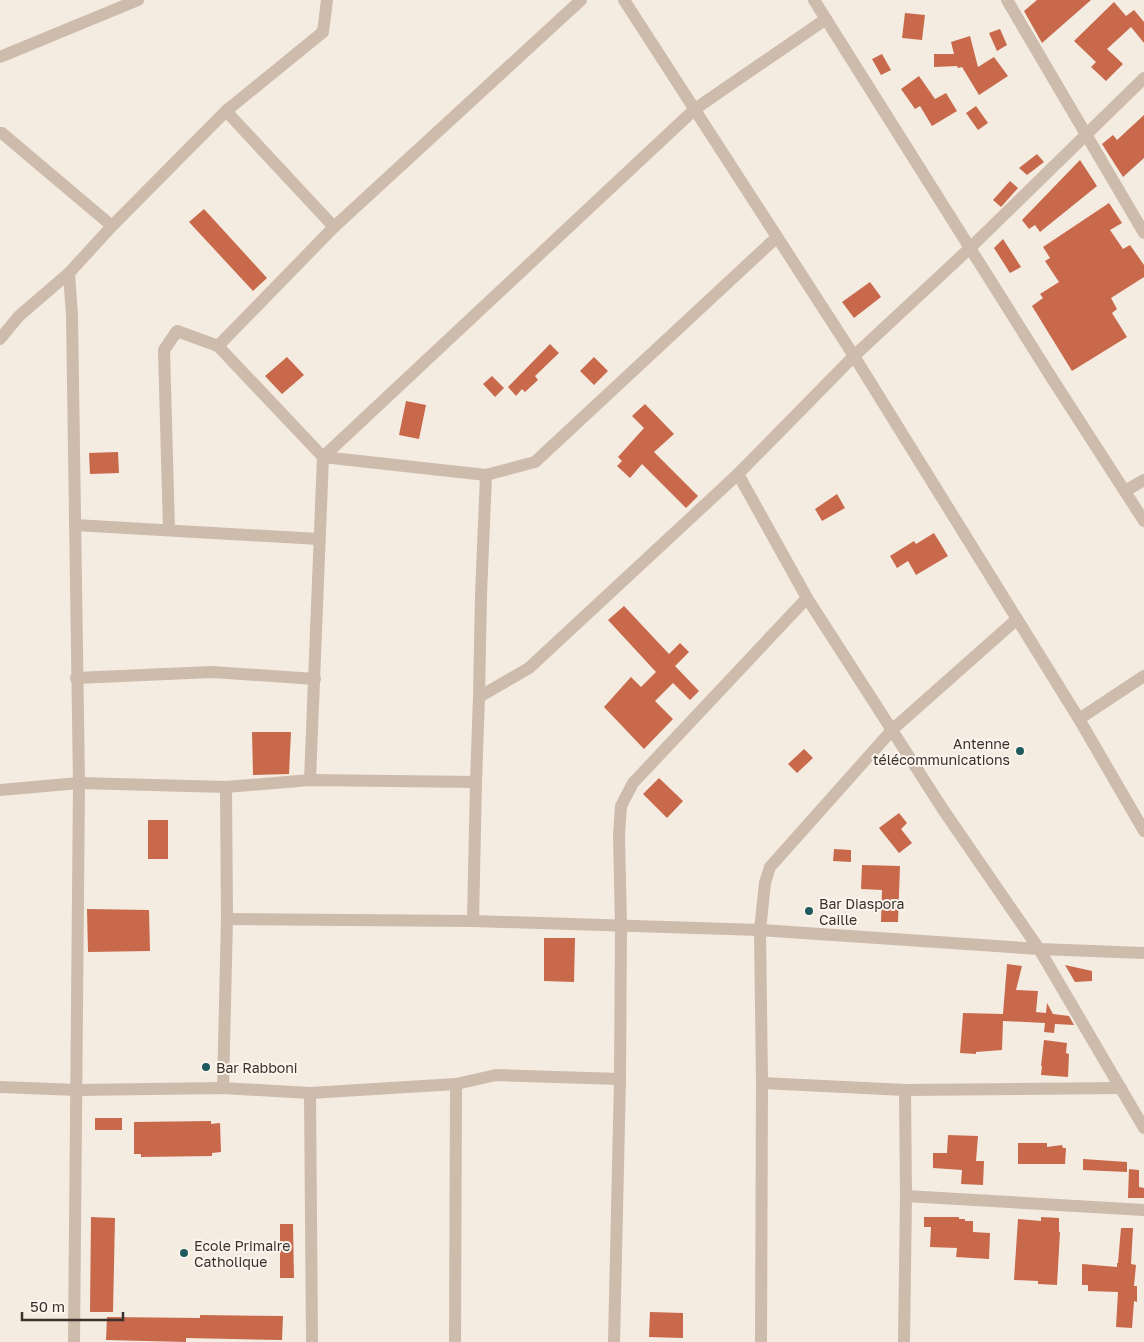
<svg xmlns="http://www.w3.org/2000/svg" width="1144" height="1342" font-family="'Golos Text',sans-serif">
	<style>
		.building { fill: #c8694b }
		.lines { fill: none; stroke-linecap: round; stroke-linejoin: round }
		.street { stroke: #cdbbac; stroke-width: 12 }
		.poi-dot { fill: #1f5a5e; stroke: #fbf5ee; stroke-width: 2 }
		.labels { text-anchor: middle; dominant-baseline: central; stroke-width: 4; stroke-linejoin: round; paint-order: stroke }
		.poi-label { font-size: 14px; fill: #3b302b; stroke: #fbf5ee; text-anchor: start }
	</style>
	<rect width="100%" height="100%" fill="#f4ebe1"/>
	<g class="building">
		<path d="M1037 0H1091L1042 43 1024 11Z"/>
		<path d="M1114 2 1126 16 1134 10 1144 22V43L1131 27 1107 49 1123 64 1106 81 1091 67 1096 62 1074 41Z"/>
		<path d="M905 13 925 15 922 40 902 38Z"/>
		<path d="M1000 29 1007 45 997 51 989 33Z"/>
		<path d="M970 36 978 67 994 57 1008 76 979 95 962 67 958 68 957 66 934 67V54H954L951 42Z"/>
		<path d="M882 54 891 70 881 75 872 59Z"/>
		<path d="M919 76 935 99 946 93 957 111 932 126 920 106 915 109 901 89Z"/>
		<path d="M976 106 988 123 978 130 966 113Z"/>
		<path d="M1144 115V158L1123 177 1102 144 1113 135 1117 140Z"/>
		<path d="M1037 154 1044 162 1027 175 1019 168Z"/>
		<path d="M1080 160 1097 186 1040 232 1035 225 1029 229 1022 220Z"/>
		<path d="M1010 181 1018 188 1001 207 993 200Z"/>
		<path d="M1109 203 1122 223 1110 230 1123 249 1130 245 1144 265V277L1111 298 1117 309 1112 313 1127 337 1072 371 1032 306 1043 298 1040 294 1059 282 1045 261 1050 258 1043 247Z"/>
		<path d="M204 209 267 278 253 291 189 222Z"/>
		<path d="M1003 239 1021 267 1010 273 994 248Z"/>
		<path d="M870 282 881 297 854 318 842 302Z"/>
		<path d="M550 344 559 353 535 376 538 380 525 392 522 389 516 396 508 387Z"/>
		<path d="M287 357 304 375 282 394 265 376Z"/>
		<path d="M594 357 608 371 594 385 580 371Z"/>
		<path d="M492 376 504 388 495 397 483 384Z"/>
		<path d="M406 401 426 405 419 439 399 435Z"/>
		<path d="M645 404 674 434 654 452 698 496 686 508 642 464 630 478 617 466 622 461 618 457 644 428 632 416Z"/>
		<path d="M118 452 119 473 90 474 89 453Z"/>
		<path d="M837 494 845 508 822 521 815 509Z"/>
		<path d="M934 533 948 556 916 575 908 561 897 568 890 556 914 541 916 544Z"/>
		<path d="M624 606 669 654 680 643 689 652 675 666 699 691 690 700 673 683 655 701 673 719 644 749 604 707 631 677 641 687 656 672 608 620Z"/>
		<path d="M252 732H291L289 774 253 775Z"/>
		<path d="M804 749 813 758 797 773 788 764Z"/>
		<path d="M659 778 683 801 667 818 643 794Z"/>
		<path d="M899 813 907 823 901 829 912 843 899 853 879 828Z"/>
		<rect x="148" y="820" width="20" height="39"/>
		<path d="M834 849 851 850V862L833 861Z"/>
		<path d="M862 865 900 866 898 922H881L882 890 861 889Z"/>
		<path d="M87 909 149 910 150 951 88 952Z"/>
		<path d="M544 938H575L574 982 544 981Z"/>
		<path d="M1007 964 1022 966 1016 990 1038 991 1036 1012 1046 1013 1047 1003 1053 1014 1069 1016 1074 1025 1055 1024 1054 1033 1044 1032 1045 1023 1003 1021 1002 1050 976 1052V1054L960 1053 963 1013 1003 1014Z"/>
		<path d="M1065 965 1092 971V981L1075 982Z"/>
		<path d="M1044 1040 1067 1043 1066 1053 1069 1054 1068 1077 1041 1075 1042 1066H1041Z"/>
		<rect x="95" y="1118" width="27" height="12"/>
		<path d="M211 1121V1124L220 1123 221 1152 212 1153V1156L141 1157V1154H134V1122Z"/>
		<path d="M948 1135 978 1136 976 1161H984L983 1185 961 1184 962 1170 933 1168V1153H947Z"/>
		<path d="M1018 1143H1047V1147L1062 1145 1063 1148H1066L1065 1164H1018Z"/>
		<path d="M1083 1159 1127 1162V1172L1083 1170Z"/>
		<path d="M1129 1169 1139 1170V1187L1144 1188V1198H1128Z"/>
		<path d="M91 1217 115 1218 113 1312H90Z"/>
		<path d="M924 1217H959V1219H965V1221H973V1232L990 1233 989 1259 956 1257 957 1248 930 1247 931 1227H924Z"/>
		<path d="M1041 1217 1059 1218V1232H1060L1057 1285 1038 1284V1281L1014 1280 1018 1219 1041 1221Z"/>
		<path d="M280 1224H293L294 1278H280Z"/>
		<path d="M1121 1228H1133L1131 1264 1136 1265 1134 1286H1137V1302L1134 1301 1132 1328 1116 1327 1118 1292 1088 1291V1285H1082V1264L1117 1267V1263H1118Z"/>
		<path d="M650 1312 683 1313V1338L649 1337Z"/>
		<path d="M200 1315 283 1316 282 1340 186 1338V1342L106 1340 107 1317 200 1318Z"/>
	</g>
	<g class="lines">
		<g class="street">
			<path d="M624 0 854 356 1079 719 1144 831"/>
			<path d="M814 0 1053 380 1144 521"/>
			<path d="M1007 0 1144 233"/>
			<path d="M0 57 138 0"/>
			<path d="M226 111 334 227"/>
			<path d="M2 133 112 226"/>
			<path d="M69 273 72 316 79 783 74 1342"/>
			<path d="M0 339 19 316 69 273 112 226 226 111 323 32 327 0"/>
			<path d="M218 346 334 227 581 0"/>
			<path d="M738 474 807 598 944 811 1039 949 1144 1128"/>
			<path d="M1125 491 1144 480"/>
			<path d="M75 525 319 539"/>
			<path d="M169 530 164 350 177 331 218 346 323 457 486 475 535 462 777 237"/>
			<path d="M76 678 212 672 315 679"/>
			<path d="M479 697 481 595 486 475"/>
			<path d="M1079 719 1144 676"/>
			<path d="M310 780 323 457 695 109 826 19"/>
			<path d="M0 790 79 783 226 787 310 780 476 782 479 697 529 668 738 474 854 356 970 248 1144 78"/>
			<path d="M227 919 473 921 760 930 1039 949 1144 953"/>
			<path d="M473 921 476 782"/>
			<path d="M762 1083 905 1090 1121 1088"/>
			<path d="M0 1087 77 1090 223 1088 310 1093 456 1084 496 1075 620 1079"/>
			<path d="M223 1088 227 919 226 787"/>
			<path d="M310 1093 312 1342"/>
			<path d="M906 1196 1144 1210"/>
			<path d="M455 1342 456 1084"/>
			<path d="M614 1342 620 1079 621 926 619 836 621 806 633 783 807 598"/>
			<path d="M761 1342 762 1083 760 930 765 883 770 867 893 729 1017 619"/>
			<path d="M904 1342 906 1196 905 1090"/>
		</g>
	</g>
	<g class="poi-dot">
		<circle cx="1020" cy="751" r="5"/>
		<circle cx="809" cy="911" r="5"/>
		<circle cx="206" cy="1067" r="5"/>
		<circle cx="184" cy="1253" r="5"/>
	</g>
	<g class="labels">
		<g class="poi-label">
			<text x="1010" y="743" text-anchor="end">Antenne<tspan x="1010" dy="16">télécommunications</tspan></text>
			<text x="819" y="903">Bar Diaspora<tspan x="819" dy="16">Caille</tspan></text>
			<text x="216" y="1067">Bar Rabboni</text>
			<text x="194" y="1245">Ecole Primaire<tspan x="194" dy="16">Catholique</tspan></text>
		</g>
	</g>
	<path d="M22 1312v8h101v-8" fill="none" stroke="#3b302b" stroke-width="2.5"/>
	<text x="30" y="1312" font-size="15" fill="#3b302b" stroke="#fbf5ee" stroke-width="4" paint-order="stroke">50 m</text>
</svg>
